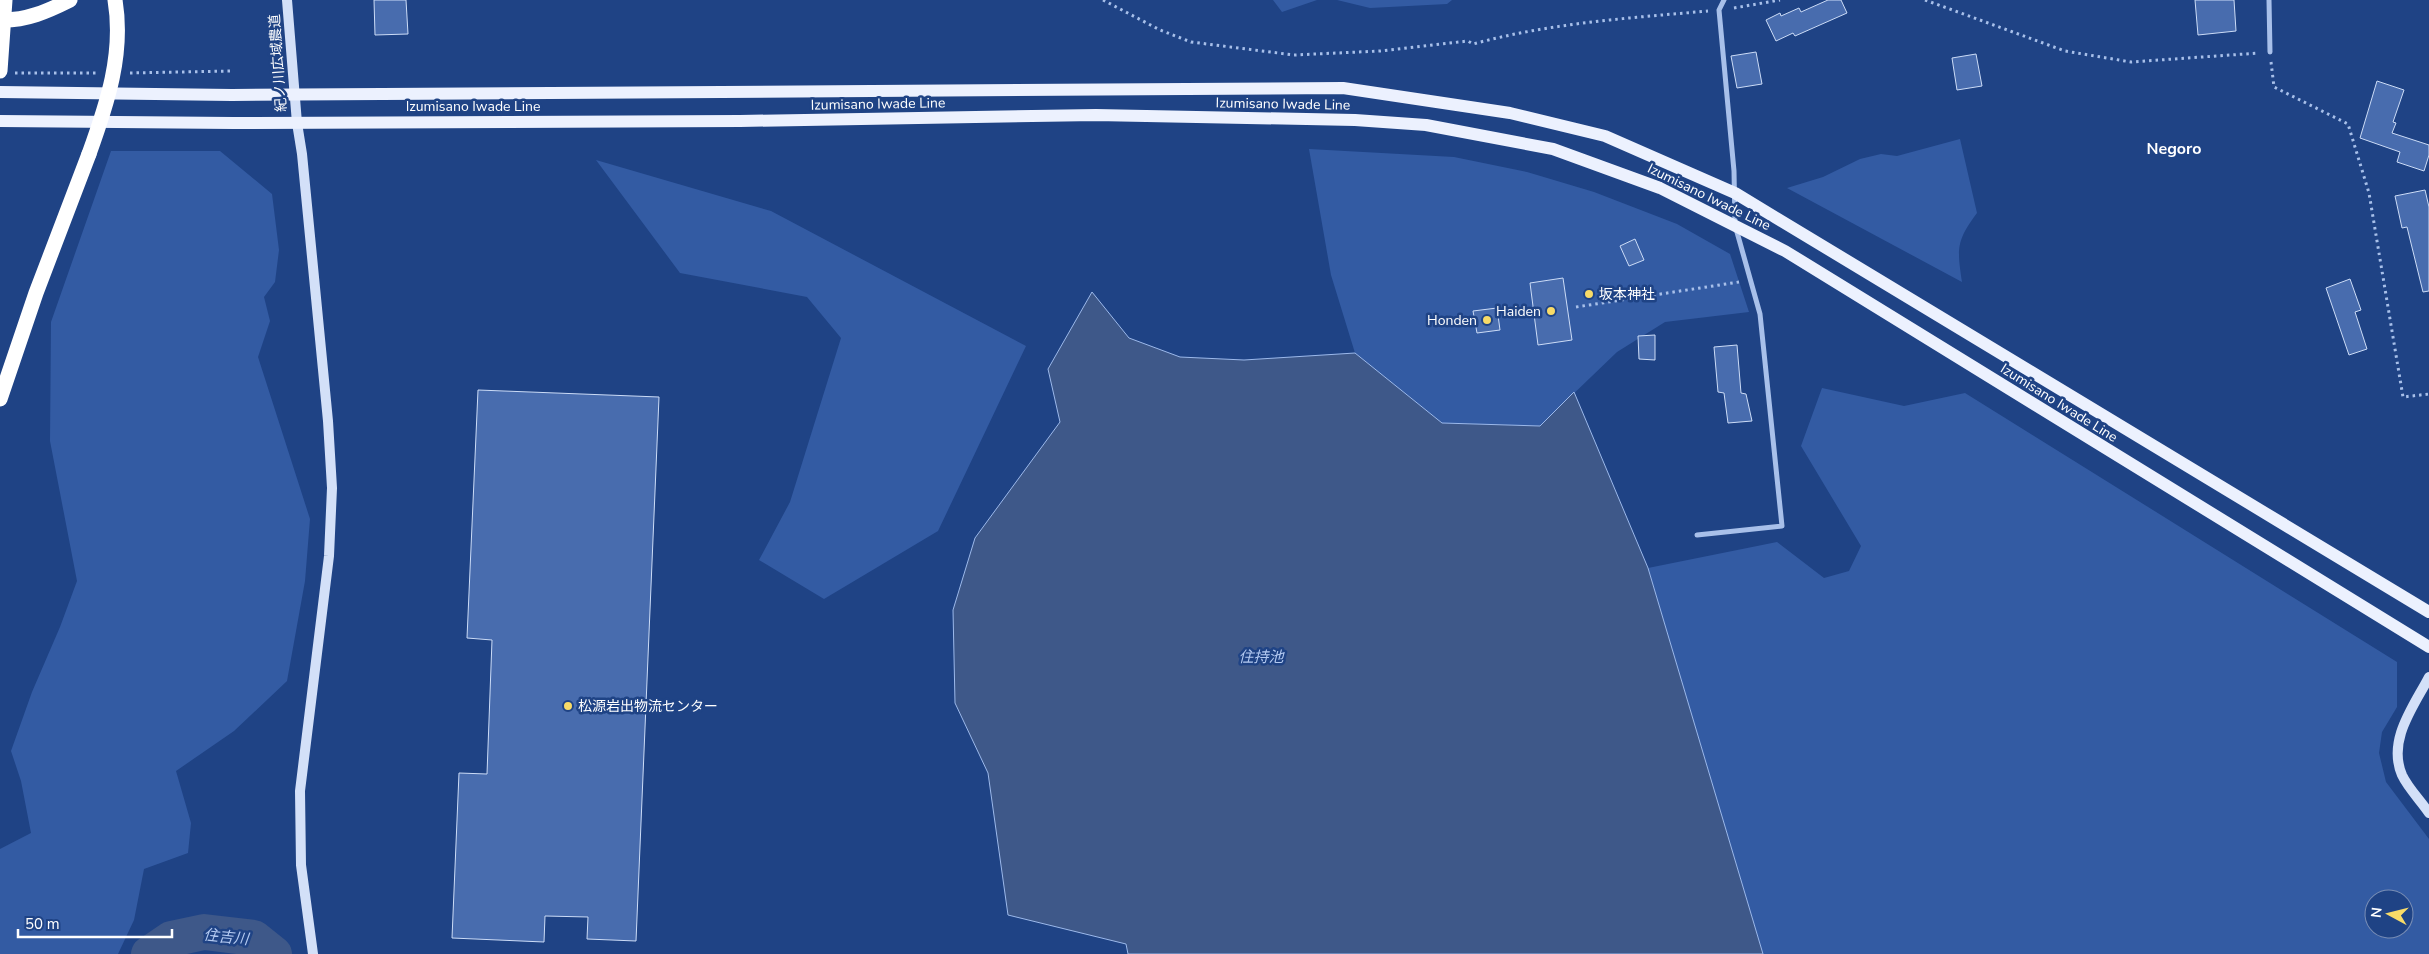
<svg xmlns="http://www.w3.org/2000/svg" width="2429" height="954" font-family="'Nunito Sans','Noto Sans JP',sans-serif">
	<style>
		.green { fill: #335ba3; fill-rule: evenodd }
		.water { fill: #3e5889; stroke: #9cb9eb }
		.lines { fill: none; stroke-linecap: round; stroke-linejoin: round }
		.river { stroke: #3e5889; stroke-width: 36 }
		.building { fill: #486cae; stroke: #ccdcf7 }
		.path { stroke: #a8c0ea; stroke-width: 3; stroke-dasharray: 2.5 4; stroke-linecap: butt }
		.street { stroke: #a8c0ea; stroke-width: 5 }
		.secondary { stroke: #d3e0f8; stroke-width: 10 }
		.primary { stroke: #ecf1fe; stroke-width: 12 }
		.highway { stroke: #fff; stroke-width: 15 }
		.highway-bridge { stroke: #fff; stroke-width: 15 }
		.poi-dot { fill: #f8db68; stroke: #1f4385; stroke-width: 2 }
		.labels { text-anchor: middle; dominant-baseline: central; stroke-width: 5; stroke-linejoin: round; paint-order: stroke }
		.street-label { font-size: 14px; fill: #fff; stroke: #1f4385 }
		.poi-label { font-size: 14px; fill: #fff; stroke: #1f4385; text-anchor: start }
		.water-label { font-size: 15px; font-style: italic; fill: #b4caf1; stroke: #1f4385 }
		.quarter-label { font-size: 16px; font-weight: bold; fill: #fff; stroke: #1f4385 }
	</style>
	<rect width="100%" height="100%" fill="#1f4385"/>
	<g class="green">
		<path d="M1273 0H1317L1282 12Z"/>
		<path d="M1337 0H1452L1447 4 1370 8Z"/>
		<path d="M1960 139 1977 213C1956 241 1957 249 1962 282L1787 188 1823 177 1860 159 1881 154 1897 156Z"/>
		<path d="M1309 149 1454 157 1527 172 1594 192 1677 224 1730 254 1749 312 1665 322 1617 352 1540 426 1442 423 1355 353 1331 275Z"/>
		<path d="M111 151H220L272 194 279 250 275 282 264 297 270 321 258 357 310 519 305 581 287 681 234 731 176 771 191 823 188 853 144 869 134 920 118 954H0V849L31 833 21 781 11 751 32 692 60 627 77 581 50 441 51 322Z"/>
		<path d="M596 160 771 211 1026 346 938 531 824 599 759 560 790 502 841 338 807 297 680 273Z"/>
		<path d="M1822 388 1904 406 1965 393 2397 662V707L2382 732 2379 753 2386 782 2429 839V954H1763L1648 568 1777 542 1824 578 1849 571 1861 546 1801 446ZM2374 899H2404V929H2374Z"/>
	</g>
	<path class="water" d="M1092 292 1129 338 1180 357 1244 360 1355 353 1442 423 1540 426 1574 392 1648 568 1763 954H1128L1126 944 1008 915 988 773 955 703 953 610 975 538 1060 422 1048 369Z"/>
	<g class="lines">
		<path class="river" d="M149 954 171 939 204 932 254 938 274 954"/>
	</g>
	<g class="building">
		<path d="M374 0H406L408 34 375 35Z"/>
		<path d="M1828 0H1841L1847 13 1795 36 1793 33 1776 41 1766 20 1780 13 1781 16 1799 8 1801 12Z"/>
		<path d="M2195 0H2234L2236 31 2198 35Z"/>
		<path d="M1756 52 1762 84 1737 88 1731 56Z"/>
		<path d="M1976 54 1982 86 1957 90 1952 58Z"/>
		<path d="M2377 81 2404 90 2393 122 2396 123 2392 133 2429 145V155L2424 171 2397 162 2400 152 2360 138Z"/>
		<path d="M2425 190 2429 207V291L2423 292 2407 227 2402 228 2395 196Z"/>
		<path d="M1635 239 1644 260 1629 266 1620 246Z"/>
		<path d="M1563 278 1572 340 1538 345 1530 283Z"/>
		<path d="M2350 279 2361 310 2355 312 2367 349 2349 355 2326 288Z"/>
		<path d="M1497 308 1500 330 1477 333 1473 311Z"/>
		<path d="M1655 335V360L1639 359 1638 336Z"/>
		<path d="M1737 345 1741 393 1746 394 1752 421 1728 423 1724 393 1718 392 1714 347Z"/>
		<path d="M478 390 659 397 636 941 587 939 588 917 545 916 544 942 452 938 459 773 487 774 492 640 467 638Z"/>
	</g>
	<g class="lines">
		<g class="path">
			<path d="M1103 0 1160 30 1191 42 1294 55 1380 51 1468 41 1473 44C1550 23 1629 18 1708 11"/>
			<path d="M1925 0 2065 51 2131 62 2259 53"/>
			<path d="M1734 8 1780 0"/>
			<path d="M2271 62 2274 87 2348 124 2369 193 2403 397 2429 394"/>
			<path d="M15 73H97"/>
			<path d="M130 73 232 71"/>
			<path d="M1576 307 1739 282"/>
		</g>
		<g class="street">
			<path d="M2269 0 2270 52"/>
			<path d="M1697 535 1782 526 1760 314 1735 225 1734 171 1719 10 1724 0"/>
		</g>
		<g class="secondary">
			<path d="M287 0 297 123 302 154 328 421 332 488 329 556 300 791 301 865 313 954"/>
			<path d="M2429 677C2414 706 2387 740 2402 775 2408 788 2421 801 2429 813"/>
		</g>
		<g class="primary">
			<path d="M0 92 232 95 1343 88 1510 113 1605 136 1735 193 2429 612"/>
			<path d="M0 121 233 123 740 121 1096 115 1355 120 1426 125 1553 149 1660 188 1785 251 2429 647"/>
		</g>
		<g class="highway">
			<path d="M0 71 5 0"/>
			<path d="M0 399 36 293 89 154"/>
		</g>
		<g class="highway-bridge">
			<path d="M0 20C26 21 48 11 70 0"/>
			<path d="M89 154C107 104 124 54 115 0"/>
		</g>
	</g>
	<g class="poi-dot">
		<circle cx="1589" cy="294" r="5"/>
		<circle cx="1551" cy="311" r="5"/>
		<circle cx="1487" cy="320" r="5"/>
		<circle cx="568" cy="706" r="5"/>
	</g>
	<g class="labels">
		<g class="street-label">
			<text transform="translate(278 63) rotate(-94)">紀ノ川広域農道</text>
			<text transform="translate(878 104) rotate(-1)">Izumisano Iwade Line</text>
			<text transform="translate(1283 104) rotate(1)">Izumisano Iwade Line</text>
			<text x="473" y="106">Izumisano Iwade Line</text>
			<text transform="translate(1709 197) rotate(26)">Izumisano Iwade Line</text>
			<text transform="translate(2059 403) rotate(32)">Izumisano Iwade Line</text>
		</g>
		<g class="poi-label">
			<text x="1599" y="294">坂本神社</text>
			<text x="1541" y="311" text-anchor="end">Haiden</text>
			<text x="1477" y="320" text-anchor="end">Honden</text>
			<text x="578" y="706">松源岩出物流センター</text>
		</g>
		<g class="water-label">
			<text x="1261" y="657">住持池</text>
			<text transform="translate(226 937) rotate(6)">住吉川</text>
		</g>
		<g class="quarter-label">
			<text x="2174" y="149">Negoro</text>
		</g>
	</g>
	<g transform="translate(2389 914) rotate(277)"><circle r="24" fill="#1f4385" stroke="#798eb6"/>
	<path d="M0-4L9 19L0 12L-9 19Z" fill="#f8db68"/>
	<text y="-8" font-size="14" font-weight="bold" text-anchor="middle" fill="#ffffff">N</text>
	</g>
	<path d="M18 929v8h154v-8" fill="none" stroke="#ffffff" stroke-width="2.5"/>
	<text x="25" y="929" font-size="15" fill="#ffffff" stroke="#1f4385" stroke-width="4" paint-order="stroke">50 m</text>
</svg>
